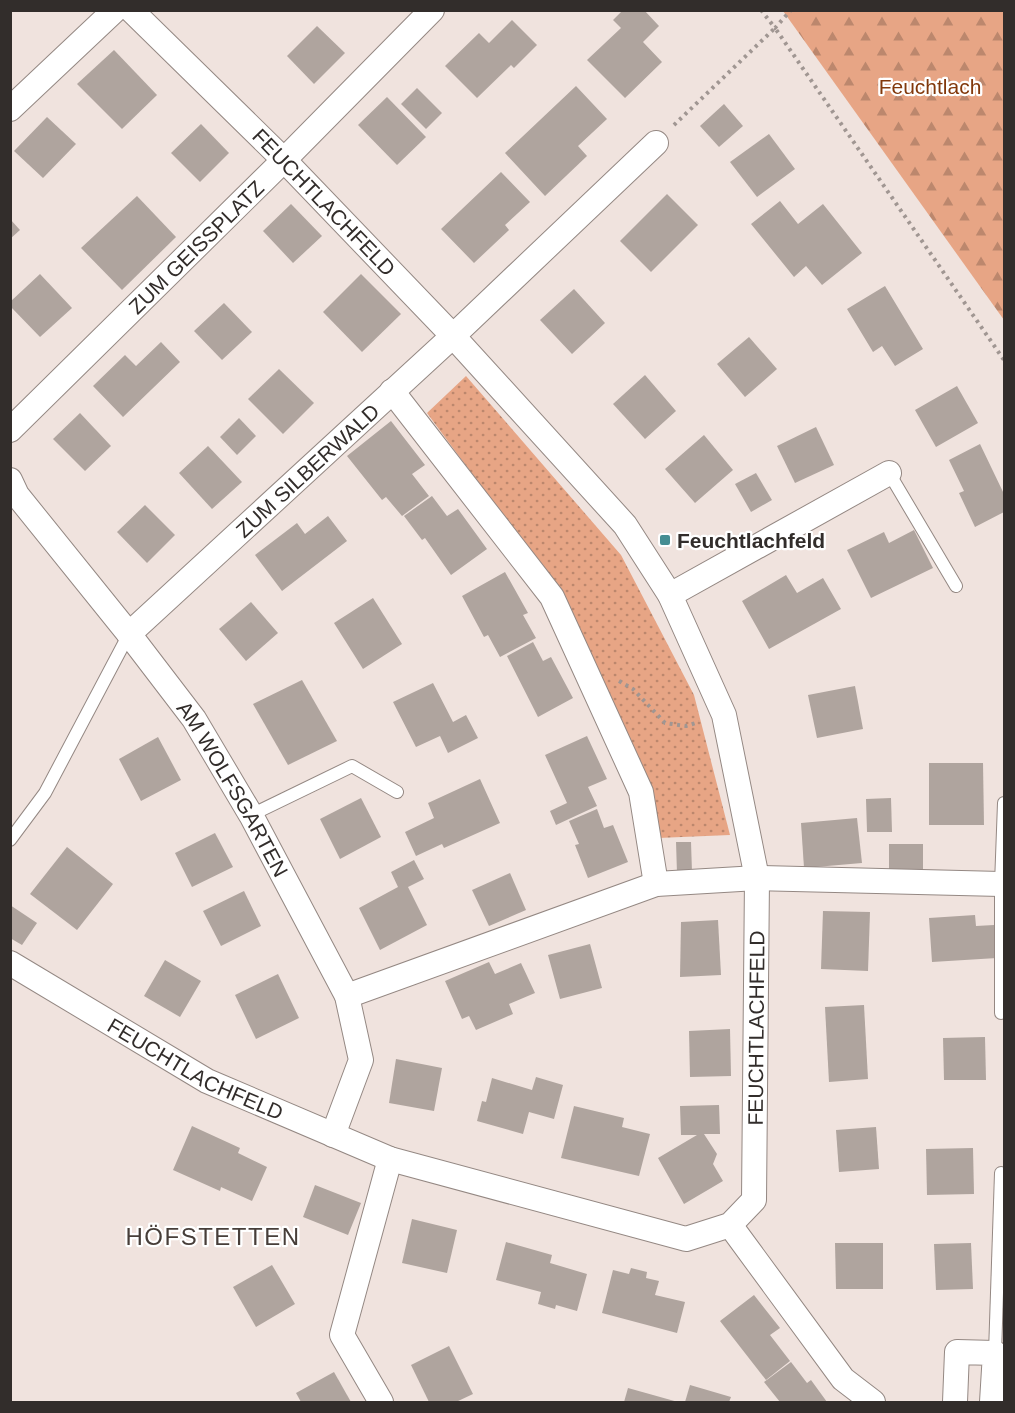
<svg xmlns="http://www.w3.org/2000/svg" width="1015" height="1413" font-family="Arial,sans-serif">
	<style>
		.grass { fill: url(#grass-dots) }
		.forest { fill: url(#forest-firs) }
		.building { fill: #afa49e }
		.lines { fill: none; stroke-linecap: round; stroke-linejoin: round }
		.service-casing { stroke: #948883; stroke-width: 14 }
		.minor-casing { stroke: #948883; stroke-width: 26 }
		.path { stroke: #a09692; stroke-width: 4; stroke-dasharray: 3 4.5; stroke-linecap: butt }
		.service { stroke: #fff; stroke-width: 12 }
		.minor { stroke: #fff; stroke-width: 24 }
		.poi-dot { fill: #458d92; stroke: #fff; stroke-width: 2 }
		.labels { text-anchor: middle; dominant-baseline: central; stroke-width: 4.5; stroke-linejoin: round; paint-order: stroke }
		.park-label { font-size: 21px; fill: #82380b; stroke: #fff }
		.street-label { font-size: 21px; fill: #322d2b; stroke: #fff }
		.poi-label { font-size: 21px; font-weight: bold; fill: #322d2b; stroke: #fff; text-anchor: start }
		.quarter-label { font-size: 24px; letter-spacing: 1.5px; fill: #473e39; stroke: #fff }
	</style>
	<defs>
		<pattern id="grass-dots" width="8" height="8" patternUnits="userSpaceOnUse" patternTransform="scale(1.5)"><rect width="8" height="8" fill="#e7a585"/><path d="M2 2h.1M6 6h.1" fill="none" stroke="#bc876d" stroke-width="1.8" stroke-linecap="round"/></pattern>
		<pattern id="forest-firs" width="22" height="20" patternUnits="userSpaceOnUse" patternTransform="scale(1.5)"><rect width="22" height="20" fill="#e7a585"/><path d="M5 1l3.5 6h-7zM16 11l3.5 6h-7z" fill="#bc876d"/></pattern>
	</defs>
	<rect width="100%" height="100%" fill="#f0e3de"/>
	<path class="grass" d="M466 376 621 555 694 695 730 835 658 838 561 594 427 413Z"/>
	<path class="forest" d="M783 11H1004V320Z"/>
	<g class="building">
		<path d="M623 10H644L659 26 643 42 662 62 625 98 587 60 621 28 613 20Z"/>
		<path d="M512 20 537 45 514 68 511 65 477 98 445 66 479 33 489 43Z"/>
		<path d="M317 26 345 53 314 84 287 56Z"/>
		<path d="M114 50 157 95 122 129 77 84Z"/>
		<path d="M576 86 607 119 578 146 587 156 545 196 505 153Z"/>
		<path d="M417 88 442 113 426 129 401 104Z"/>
		<path d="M387 97 426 137 397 165 358 125Z"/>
		<path d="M724 104 743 126 719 147 700 126Z"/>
		<path d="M47 117 76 144 43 178 14 151Z"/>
		<path d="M201 124 229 153 200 182 171 153Z"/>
		<path d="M769 134 795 169 757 197 730 162Z"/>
		<path d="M501 172 530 202 505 225 509 230 474 263 441 229Z"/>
		<path d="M667 194 698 225 651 272 620 241Z"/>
		<path d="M137 196 176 237 122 290 81 248Z"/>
		<path d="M780 201 798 224 823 204 862 253 822 285 806 266 794 277 751 224Z"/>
		<path d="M291 204 322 236 293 263 263 231Z"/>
		<path d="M10 219 20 230 10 239Z"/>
		<path d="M40 274 72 308 40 337 10 306V302Z"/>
		<path d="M361 274 401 314 362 352 323 312Z"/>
		<path d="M885 286 923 349 895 366 882 346 873 352 847 309Z"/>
		<path d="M574 289 605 323 572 354 540 320Z"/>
		<path d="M224 303 252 332 222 360 194 331Z"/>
		<path d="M749 337 777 369 745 397 717 364Z"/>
		<path d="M161 342 180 362 123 417 93 386 125 355 136 366Z"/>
		<path d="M279 369 314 403 283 434 248 399Z"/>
		<path d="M645 375 676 411 645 439 613 404Z"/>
		<path d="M957 386 978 423 936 447 915 410Z"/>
		<path d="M80 413 111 446 85 471 53 439Z"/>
		<path d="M239 418 256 436 237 455 220 437Z"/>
		<path d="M391 421 425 465 412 474 429 496 402 516 386 497 382 500 347 456Z"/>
		<path d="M816 427 834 465 795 483 777 446Z"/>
		<path d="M704 435 733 470 695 503 665 469Z"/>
		<path d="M980 444 1004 494V512L975 527 959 493 964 491 949 460Z"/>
		<path d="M208 446 242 482 212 509 179 473Z"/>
		<path d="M756 473 772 500 751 512 735 484Z"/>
		<path d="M432 496 447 516 458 509 487 549 451 575 425 538 422 540 404 516Z"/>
		<path d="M145 505 175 535 147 563 117 532Z"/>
		<path d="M328 516 347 541 282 591 255 555 297 523 305 534Z"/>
		<path d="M914 530 933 568 871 598 847 550 884 532 889 543Z"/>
		<path d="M505 572 528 613 523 615 536 638 500 657 488 635 484 637 462 596Z"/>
		<path d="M786 575 797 593 823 578 841 609 769 649 742 601Z"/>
		<path d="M373 598 402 644 363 669 334 623Z"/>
		<path d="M251 602 278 633 246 661 219 629Z"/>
		<path d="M533 642 543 661 551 657 573 698 538 717 507 656Z"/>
		<path d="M302 680 337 741 288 765 253 704Z"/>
		<path d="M433 683 453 722 466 715 478 738 448 753 440 736 416 747 393 702Z"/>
		<path d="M855 686 863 729 817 738 808 695Z"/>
		<path d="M587 736 607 779 588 787 597 806 556 825 550 811 567 803 545 755Z"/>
		<path d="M158 737 181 780 141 801 119 759Z"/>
		<path d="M929 763H983L984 825H929Z"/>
		<path d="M480 779 500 823 444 848 442 844 416 856 405 832 434 818 428 803Z"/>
		<path d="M361 798 381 837 340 859 320 819Z"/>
		<path d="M891 798 892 832H867L866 799Z"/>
		<path d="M597 809 604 828 613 825 628 862 588 878 575 845 579 844 569 821Z"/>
		<path d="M857 818 862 863 804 868 801 823Z"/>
		<path d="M215 833 233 867 192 887 175 853Z"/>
		<path d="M676 842H691L692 872 677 873Z"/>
		<path d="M889 844H923V872L889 873Z"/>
		<path d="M67 847 113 884 77 930 30 894Z"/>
		<path d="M414 860 424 879 408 887 427 925 380 950 359 908 398 887 391 872Z"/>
		<path d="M510 873 526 910 489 926 472 890Z"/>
		<path d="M244 891 261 926 221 946 203 911Z"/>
		<path d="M10 905 37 923 22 945 10 938Z"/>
		<path d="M823 911 870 912 868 971 821 969Z"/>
		<path d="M975 915 976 926 994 925 997 958 932 962 929 918Z"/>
		<path d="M718 920 721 975 680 977 681 922Z"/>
		<path d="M590 944 602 988 560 999 548 955Z"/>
		<path d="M165 960 201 981 180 1017 144 996Z"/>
		<path d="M489 962 495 974 521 963 535 993 509 1004 513 1014 476 1030 469 1016 462 1019 445 981Z"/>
		<path d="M278 974 299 1018 256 1039 235 995Z"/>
		<path d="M864 1005 868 1079 829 1082 825 1007Z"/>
		<path d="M730 1029 731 1076 690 1077 689 1031Z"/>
		<path d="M985 1037 986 1080H944L943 1038Z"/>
		<path d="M396 1059 442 1068 434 1111 389 1103Z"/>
		<path d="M536 1077 563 1085 554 1119 529 1112 523 1134 477 1121 482 1101 486 1102 492 1078 532 1090Z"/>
		<path d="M719 1105 720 1134H704L717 1154 713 1164 723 1181 684 1204 658 1158 697 1135H681L680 1106Z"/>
		<path d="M574 1106 624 1118 622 1127 650 1134 639 1176 561 1158Z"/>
		<path d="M192 1126 240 1148 238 1153 267 1167 252 1201 221 1187 220 1191 173 1170Z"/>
		<path d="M876 1127 879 1169 839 1172 836 1130Z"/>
		<path d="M973 1148 974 1194 927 1195 926 1149Z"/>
		<path d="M315 1185 361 1203 348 1235 303 1217Z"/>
		<path d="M412 1219 457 1230 447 1273 402 1263Z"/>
		<path d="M506 1242 552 1255 550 1263 587 1274 577 1311 556 1305 555 1309 538 1304 541 1292 496 1280Z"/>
		<path d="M835 1243H883V1289H836Z"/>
		<path d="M971 1243 973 1289 936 1290 934 1244Z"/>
		<path d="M272 1265 295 1304 256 1327 233 1287Z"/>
		<path d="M631 1268 647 1272 646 1278 659 1281 655 1295 685 1302 677 1333 602 1313 613 1270 629 1274Z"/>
		<path d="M754 1295 780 1328 770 1335 790 1361 766 1380 720 1321Z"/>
		<path d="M449 1346 473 1394 456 1402H429L411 1365Z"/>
		<path d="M791 1362 807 1383 811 1380 827 1402H780L764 1382Z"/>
		<path d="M334 1372 351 1402H301L296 1393Z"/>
		<path d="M690 1385 731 1397 729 1402H685Z"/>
		<path d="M628 1388 678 1402H624Z"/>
	</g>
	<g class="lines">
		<g class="service-casing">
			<g id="service">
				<path d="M889 473 956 586"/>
				<path d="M251 815 352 766 397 792"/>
				<path d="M10 840 45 793 129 634"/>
				<path d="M1001 1013V884L1004 803"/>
				<path d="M995 1353 1001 1173"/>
			</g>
		</g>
		<g class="minor-casing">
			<g id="minor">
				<path d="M10 109 115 10"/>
				<path d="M392 391 552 597 641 792 656 884"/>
				<path id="s1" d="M10 430 284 160 432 10"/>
				<path id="s2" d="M10 480 17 495 129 634 194 719 251 815 347 996 361 1060 333 1135"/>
				<path d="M670 595 889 473"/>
				<path id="s3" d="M129 634 453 336 656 143"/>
				<path id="s4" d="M10 963 207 1081 390 1159 686 1239 730 1225 754 1200 757 878 724 715 670 595 625 525 453 336 284 160 131 10"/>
				<path d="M347 996 656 884 757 878 1001 884"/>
				<path d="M730 1225 843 1379 873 1402"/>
				<path d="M381 1402 342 1335 390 1159"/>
				<path d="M955 1402 957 1352 995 1353 992 1402"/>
			</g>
		</g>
		<g class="path">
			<path d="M761 10 775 28 791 10"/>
			<path d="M674 125 775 28 1004 360"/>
			<path d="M619 681 633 689 665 723 686 726 699 722"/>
		</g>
		<use href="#service" class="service"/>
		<use href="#minor" class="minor"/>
	</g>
	<rect class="poi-dot" x="659" y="534" width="12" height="12" rx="3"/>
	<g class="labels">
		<g class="park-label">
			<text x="930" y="86">Feuchtlach</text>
		</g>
		<g class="street-label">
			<text transform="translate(324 202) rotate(46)">FEUCHTLACHFELD</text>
			<text stroke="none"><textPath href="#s1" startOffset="261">ZUM GEISSPLATZ</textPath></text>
			<text stroke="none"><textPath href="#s3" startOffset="242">ZUM SILBERWALD</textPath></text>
			<text stroke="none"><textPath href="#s2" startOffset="382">AM WOLFSGARTEN</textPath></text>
			<text stroke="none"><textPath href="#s4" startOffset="988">FEUCHTLACHFELD</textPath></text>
			<text stroke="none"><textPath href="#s4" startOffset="214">FEUCHTLACHFELD</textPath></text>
		</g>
		<g class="poi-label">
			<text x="677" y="540">Feuchtlachfeld</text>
		</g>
		<g class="quarter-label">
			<text x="213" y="1236">HÖFSTETTEN</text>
		</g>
	</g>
	<rect width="1015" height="1413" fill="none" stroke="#322d2b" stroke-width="24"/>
</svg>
